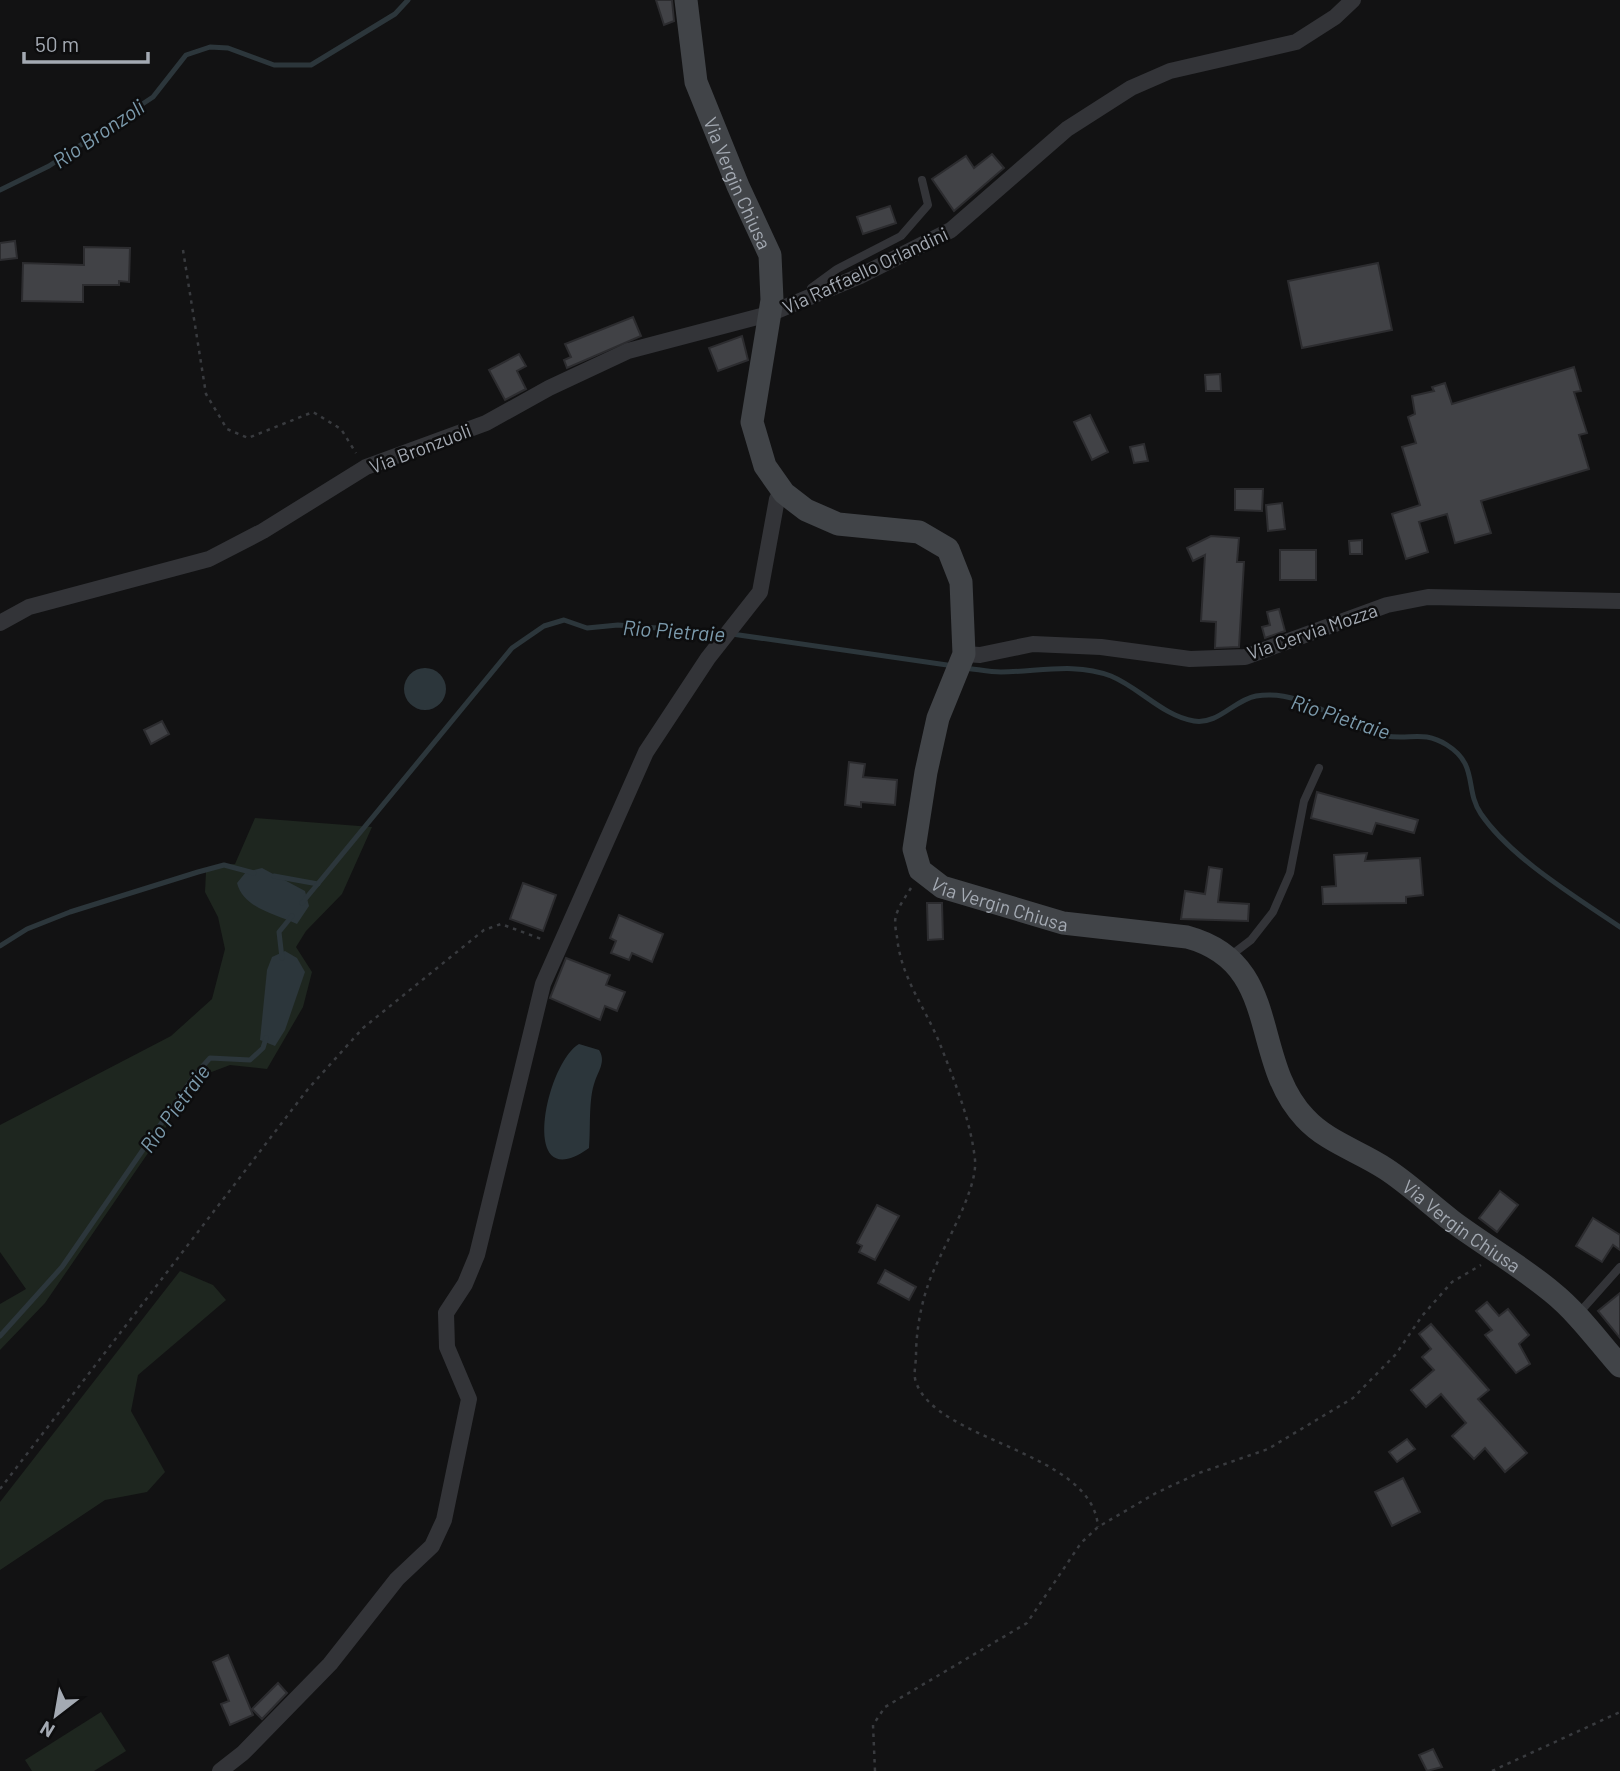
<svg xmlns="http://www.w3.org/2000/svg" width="1620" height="1771" font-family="Barlow,sans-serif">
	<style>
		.green { fill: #1e261f }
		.water { fill: #2c363b }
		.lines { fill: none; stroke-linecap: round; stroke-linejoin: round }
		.stream { stroke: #2c363b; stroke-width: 5 }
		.building { fill: #414246; stroke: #2c2c2f; stroke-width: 2 }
		.path { stroke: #393b3f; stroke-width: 2.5; stroke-dasharray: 3.5 5; stroke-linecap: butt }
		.lane { stroke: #333438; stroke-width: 8 }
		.street { stroke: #333438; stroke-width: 16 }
		.secondary { stroke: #414448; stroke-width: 23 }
		.labels { text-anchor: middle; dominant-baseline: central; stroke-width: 5; stroke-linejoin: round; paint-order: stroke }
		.street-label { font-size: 19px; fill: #a4aab3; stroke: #0d0d0e }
		.water-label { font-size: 21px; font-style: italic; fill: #7c9bad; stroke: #0d0d0e }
	</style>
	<rect width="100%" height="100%" fill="#121213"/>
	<g class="green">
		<path d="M255 818 372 827 342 894 306 931 296 947 312 972 303 1007 267 1069 230 1065 201 1076 45 1303 0 1350V1304L26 1289 0 1252V1125L171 1036 212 999 225 949 218 917 205 892 206 872 217 865 235 864Z"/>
		<path d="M180 1271 213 1285 226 1300 138 1375 131 1411 165 1472 147 1492 105 1500 0 1570V1502Z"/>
		<path d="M101 1712 126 1751 94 1771H32L25 1760Z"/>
	</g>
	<g class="water">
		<circle cx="425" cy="689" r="21"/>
		<path d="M262 868 305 891 309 906 297 924C275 914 243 908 237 883L246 872Z"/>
		<path d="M285 951 297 958 305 972 285 1030 275 1046 260 1040 267 970 272 957Z"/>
		<path d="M579 1044 599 1050C606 1061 599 1070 595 1081 588 1100 591 1128 589 1148 518 1199 545 1064 579 1044Z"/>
	</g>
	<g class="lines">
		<g class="stream">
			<path d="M0 190 49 166 153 97 186 55 210 47 228 48 274 65H311L395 14 408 0"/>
			<path d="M732 634 954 666"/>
			<path d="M964 668C976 669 989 672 1001 672 1037 672 1075 662 1111 676 1140 688 1163 716 1194 721 1218 725 1234 700 1256 696 1305 688 1342 728 1386 736 1411 740 1423 730 1447 745 1479 765 1464 789 1481 814 1511 858 1576 897 1620 927"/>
			<path d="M274 876 318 884"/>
			<path d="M302 903 512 648 544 626 564 620 587 628 618 625 722 633"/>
			<path d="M0 946 27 929 70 912 198 872 224 865 254 873"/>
			<path d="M282 958 279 932 292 916"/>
			<path d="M0 1336 62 1267 194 1076 210 1058 250 1060 263 1048 266 1038"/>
		</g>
	</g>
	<g class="building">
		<path d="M656 0H672L674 21 664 25Z"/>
		<path d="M992 154 1004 168 954 211 932 179 966 156 974 168Z"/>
		<path d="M890 206 896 223 863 234 857 217Z"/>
		<path d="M15 241 17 258 0 260V243Z"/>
		<path d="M84 247 130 248 129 282 119 281V285H83V302L22 301 23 263 84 265Z"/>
		<path d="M1378 263 1392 330 1302 348 1288 281Z"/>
		<path d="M633 317 641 336 567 368 564 360 571 357 565 344Z"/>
		<path d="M742 336 748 360 718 371 709 348Z"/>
		<path d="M519 354 526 366 517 371 526 389 505 400 489 370Z"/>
		<path d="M1574 367 1581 391 1574 392 1587 433 1579 435 1589 469 1481 501 1491 533 1455 543 1447 514 1419 522 1428 552 1406 559 1392 514 1420 505 1402 447 1416 443 1408 417 1415 414 1412 396 1434 391 1432 387 1445 383 1452 404Z"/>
		<path d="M1220 374 1221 391H1206L1205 375Z"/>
		<path d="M1090 415 1108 452 1092 460 1074 422Z"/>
		<path d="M1144 444 1148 461 1134 463 1130 447Z"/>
		<path d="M1235 489H1263L1262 511 1235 510Z"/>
		<path d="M1282 503 1285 529 1268 531 1266 505Z"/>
		<path d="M1211 536 1239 538 1237 562H1244L1239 647 1215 648 1216 622 1201 621 1205 555 1193 561 1187 548Z"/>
		<path d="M1362 540V554H1350L1349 541Z"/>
		<rect x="1280" y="550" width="36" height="30"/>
		<path d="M1279 609 1285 631 1265 638 1262 627 1270 625 1267 612Z"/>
		<path d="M162 721 169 734 151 744 144 730Z"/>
		<path d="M849 762 865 764 863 777 897 780 895 805 861 802V807L845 805Z"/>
		<path d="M1317 792 1418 820 1414 833 1376 823 1372 834 1311 818Z"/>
		<path d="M1367 853 1365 861 1420 858 1423 895 1406 897V903L1323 904 1322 887 1336 886 1334 855Z"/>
		<path d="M1209 867 1222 869 1218 902 1249 904 1248 921 1181 919 1185 891 1205 894Z"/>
		<path d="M523 883 556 895 543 931 510 919Z"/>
		<path d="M927 903H942L943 939 928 940Z"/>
		<path d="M619 915 663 934 652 962 632 953 629 960 611 953 616 941 610 938Z"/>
		<path d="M566 958 610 975 606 985 625 992 617 1011 605 1006 600 1020 550 998Z"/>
		<path d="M1500 1191 1518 1205 1497 1232 1479 1218Z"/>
		<path d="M877 1205 899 1216 875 1260 859 1252 862 1246 857 1243Z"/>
		<path d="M1593 1218 1620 1235V1250L1613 1245 1602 1262 1576 1246Z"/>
		<path d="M885 1270 916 1287 909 1300 878 1283Z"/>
		<path d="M1620 1293V1338L1598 1311Z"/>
		<path d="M1487 1302 1499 1316 1508 1309 1529 1335 1519 1344 1530 1364 1516 1373 1485 1335 1492 1330 1476 1311Z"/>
		<path d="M1431 1324 1489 1390 1478 1399 1527 1453 1505 1472 1485 1448 1474 1459 1452 1436 1466 1423 1441 1394 1426 1407 1411 1390 1434 1370 1422 1357 1431 1349 1419 1334Z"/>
		<path d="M1407 1439 1415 1449 1397 1462 1389 1452Z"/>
		<path d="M1403 1478 1420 1512 1392 1526 1375 1492Z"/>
		<path d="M228 1655 253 1715 230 1725 221 1704 229 1701 213 1662Z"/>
		<path d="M278 1683 287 1693 262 1719 252 1709Z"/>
		<path d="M1433 1749 1442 1767 1427 1771 1419 1755Z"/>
	</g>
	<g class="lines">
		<g class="path">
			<path d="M183 250 206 394 227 429 248 438 313 412 341 429 356 453"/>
			<path d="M911 888C906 896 898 907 896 916 894 922 896 931 897 937 901 978 925 1007 940 1044 954 1080 971 1121 975 1160 978 1193 937 1255 927 1288 920 1309 916 1334 916 1356 916 1363 913 1375 916 1382 936 1442 1093 1451 1098 1527"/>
			<path d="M0 1489 308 1089 363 1028 484 930 501 924 544 940"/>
			<path d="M875 1771 873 1725 885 1707 1027 1623 1081 1543 1098 1527 1156 1493 1199 1473 1268 1449 1353 1398 1396 1354 1422 1316 1452 1282 1481 1265"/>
			<path d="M1492 1771 1620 1712"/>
		</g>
		<g class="lane">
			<path d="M811 297V288L837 269 901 236 928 205 922 180"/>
			<path d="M1230 956 1251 940 1273 912 1290 873 1304 801 1319 768"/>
			<path d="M1579 1313 1620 1267"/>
		</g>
		<g class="street">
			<path d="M0 623 29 607 209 559 263 531 366 467 486 423 549 388 628 351 769 314 860 276 951 230 1067 129 1131 88 1170 71 1296 42 1335 17 1353 0"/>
			<path d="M964 654 980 655 1033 644 1101 647 1190 659 1245 657 1387 605 1428 597 1620 601"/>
			<path d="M220 1771 243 1753 330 1664 397 1579 432 1546 444 1520 469 1399 447 1347 446 1313 465 1284 477 1255 543 984 646 752 708 658 760 592 777 499 784 493"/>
		</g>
		<path class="secondary" id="s1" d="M686 0 696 82 738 186 770 255 772 300 752 422 765 466 784 493 806 510 838 524 919 532 948 549 961 582 964 654 938 718 926 772 914 849 920 870 942 887 1063 923 1187 937C1283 963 1249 1059 1305 1118 1327 1142 1359 1151 1386 1169 1409 1184 1430 1204 1452 1221 1484 1245 1521 1266 1552 1292 1578 1313 1598 1341 1620 1366"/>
	</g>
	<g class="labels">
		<g class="street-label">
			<text stroke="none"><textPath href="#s1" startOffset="192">Via Vergin Chiusa</textPath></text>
			<text transform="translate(865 270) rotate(-25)">Via Raffaello Orlandini</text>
			<text transform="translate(420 448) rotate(-21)">Via Bronzuoli</text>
			<text transform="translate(1312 631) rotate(-19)">Via Cervia Mozza</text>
			<text stroke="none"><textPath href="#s1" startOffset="1116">Via Vergin Chiusa</textPath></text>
			<text stroke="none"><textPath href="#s1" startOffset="1724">Via Vergin Chiusa</textPath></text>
		</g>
		<g class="water-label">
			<text transform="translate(98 133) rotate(-34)">Rio Bronzoli</text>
			<text transform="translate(674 630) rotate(4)">Rio Pietraie</text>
			<text transform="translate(1341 716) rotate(18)">Rio Pietraie</text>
			<text transform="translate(174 1108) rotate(-54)">Rio Pietraie</text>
		</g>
	</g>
	<g transform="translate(56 1715) rotate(211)" stroke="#0d0d0e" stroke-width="5" paint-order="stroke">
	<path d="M0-5L12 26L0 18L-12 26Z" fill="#a4aab3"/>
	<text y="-10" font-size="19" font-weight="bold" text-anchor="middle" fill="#a4aab3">N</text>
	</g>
	<path d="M24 52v10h124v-10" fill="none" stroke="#a4aab3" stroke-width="3.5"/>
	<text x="35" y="52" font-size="21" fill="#a4aab3" stroke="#0d0d0e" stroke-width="5" paint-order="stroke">50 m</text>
</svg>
